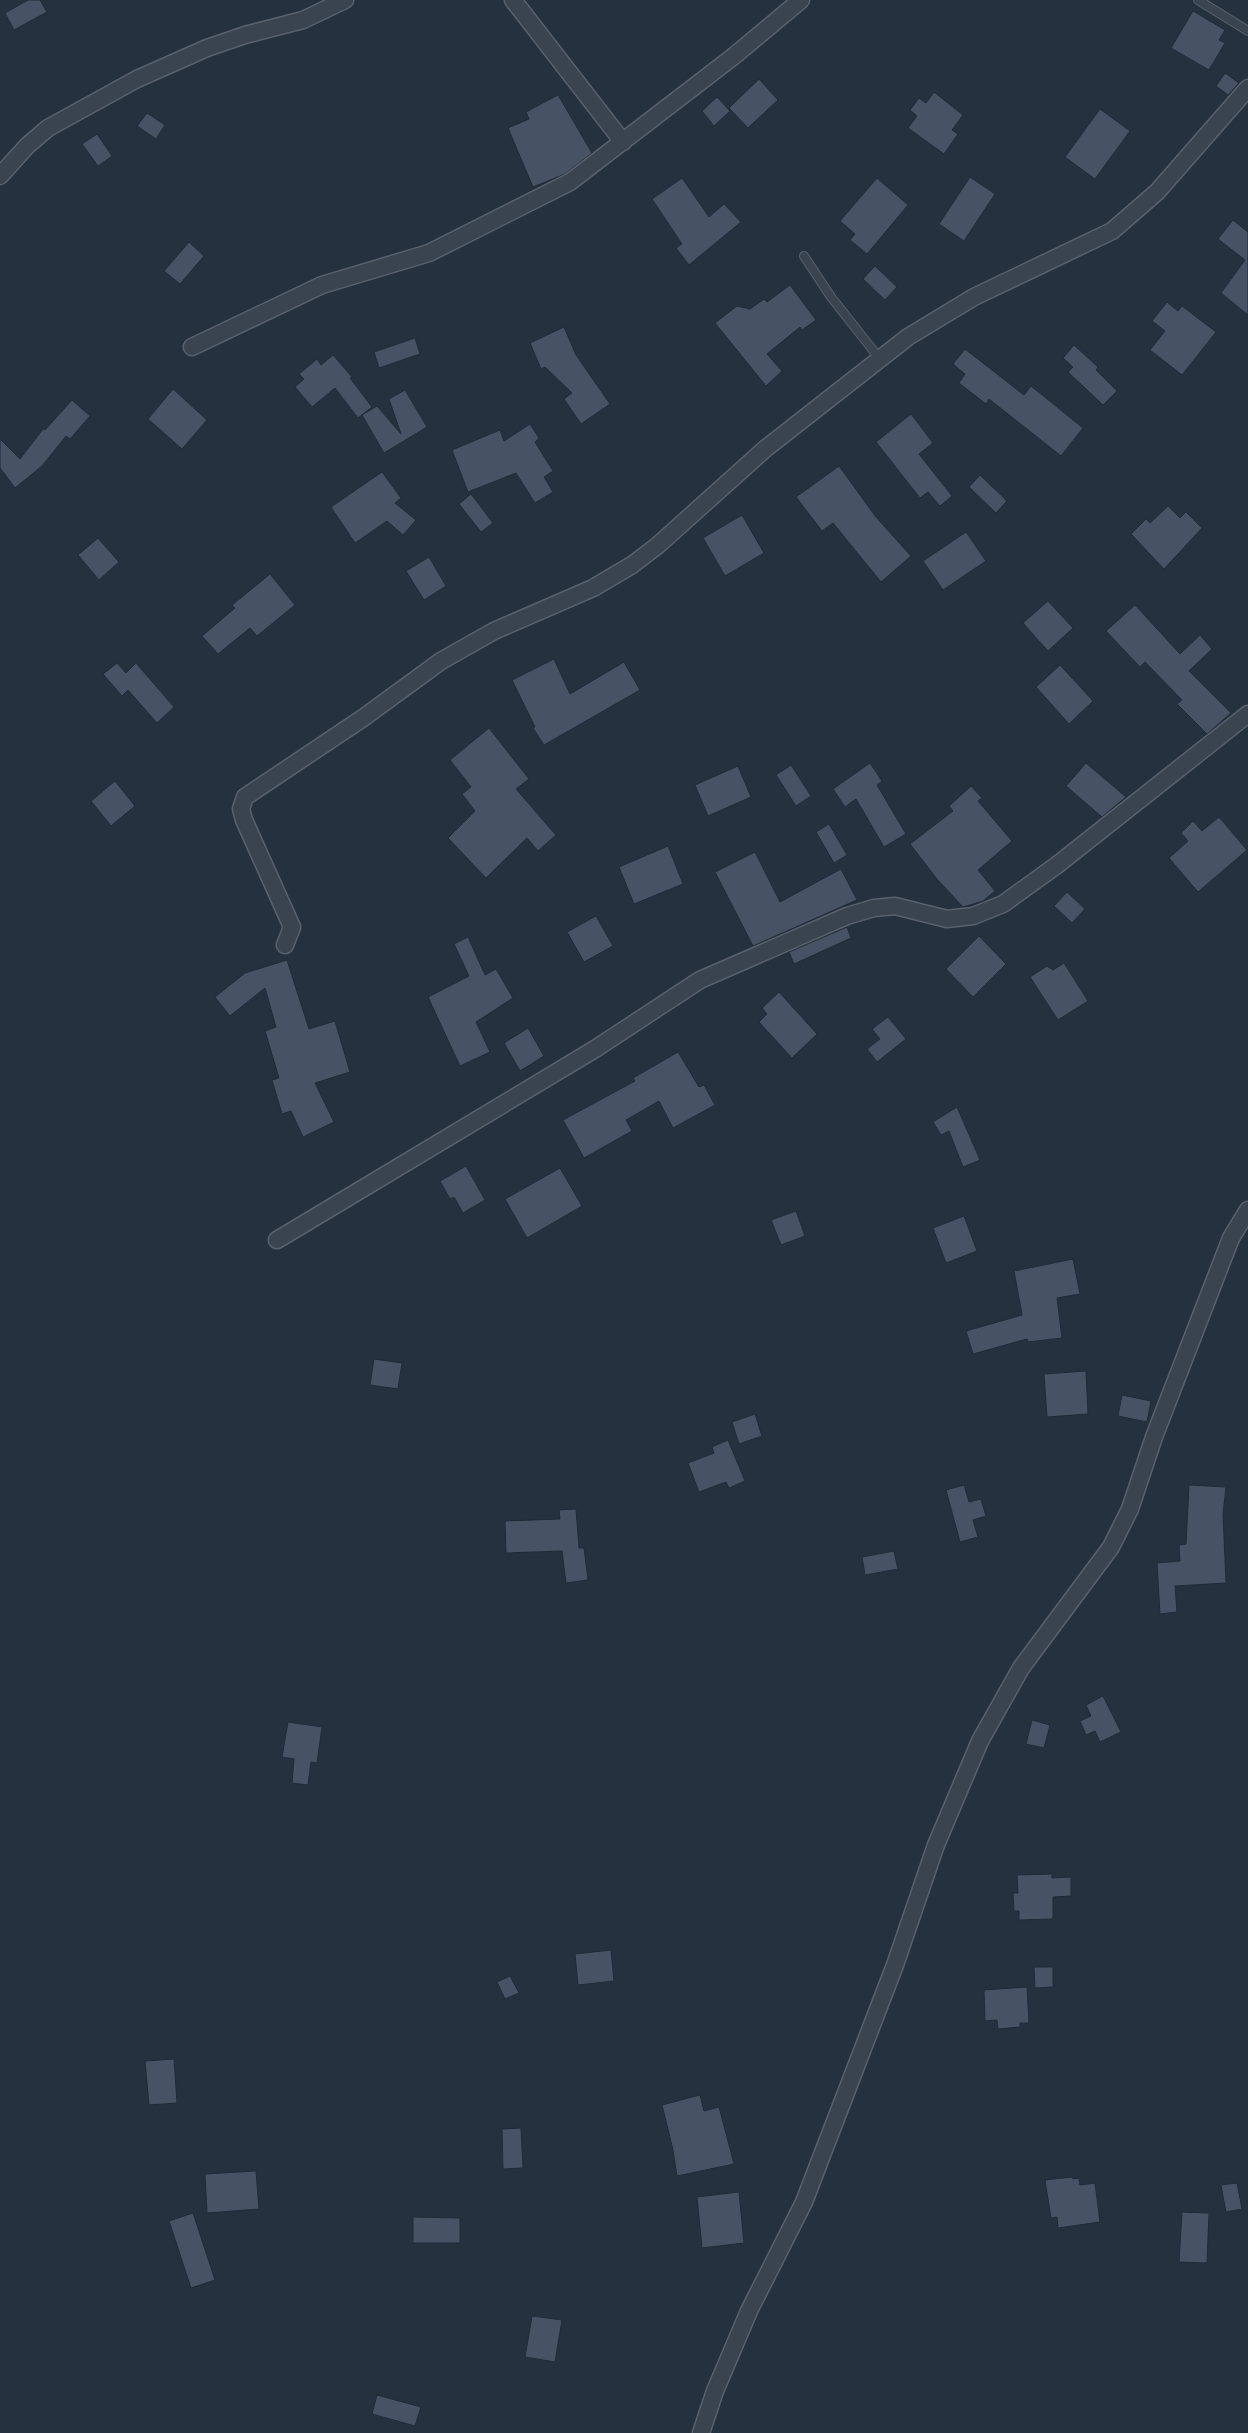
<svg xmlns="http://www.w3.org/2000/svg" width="1248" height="2433" font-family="'Work Sans',sans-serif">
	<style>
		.building { fill: #475364; stroke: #212a37 }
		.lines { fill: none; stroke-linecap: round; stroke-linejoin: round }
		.service-casing { stroke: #58616d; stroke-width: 10 }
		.minor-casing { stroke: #58616d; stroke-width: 19 }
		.service { stroke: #3a4350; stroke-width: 8 }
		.minor { stroke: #3a4350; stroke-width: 16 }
	</style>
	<rect width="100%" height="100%" fill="#263140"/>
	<g class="building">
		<path d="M28 0H40L47 12 14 30 5 13Z"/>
		<path d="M1193 11 1225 30 1219 40 1225 43 1209 70 1171 48Z"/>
		<path d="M1225 73 1239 83 1228 95 1216 86Z"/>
		<path d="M759 79 778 100 748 128 729 108Z"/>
		<path d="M934 92 963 115 952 130 958 134 944 154 908 128 917 116 910 110 919 98 926 103Z"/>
		<path d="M558 95 592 153 565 174 533 187 508 128 529 119 526 112Z"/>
		<path d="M717 97 730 111 714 126 702 111Z"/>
		<path d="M1100 109 1130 131 1095 179 1065 157Z"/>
		<path d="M147 113 165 125 156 139 137 126Z"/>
		<path d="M97 134 112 156 98 166 82 144Z"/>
		<path d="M970 177 995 194 964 241 939 224Z"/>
		<path d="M682 178 709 217 724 204 741 222 689 265 676 248 682 244 652 199Z"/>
		<path d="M877 178 908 205 867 254 850 240 855 234 840 221Z"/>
		<path d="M1233 220 1248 232V315L1221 293 1245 260 1218 239Z"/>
		<path d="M189 242 204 256 180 284 164 271Z"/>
		<path d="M875 266 897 287 885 300 863 279Z"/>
		<path d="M790 285 816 320 802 330 800 327 767 354 782 371 766 386 715 323 737 306 750 309 764 299 767 302Z"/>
		<path d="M1167 302 1178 311 1182 306 1216 332 1182 375 1150 350 1165 331 1152 321Z"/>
		<path d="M564 327 576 355 610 404 581 424 564 399 572 393 545 367 541 369 530 343Z"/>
		<path d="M415 338 420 354 379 368 374 352Z"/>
		<path d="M1074 345 1098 367 1096 370 1117 391 1103 405 1068 372 1073 367 1063 358Z"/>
		<path d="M965 349 1024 395 1031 386 1083 428 1061 456 989 399 986 404 959 383 965 374 953 364Z"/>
		<path d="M333 355 352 377 350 378 372 407 358 418 335 388 312 407 295 387 304 379 299 374 317 359 321 365Z"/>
		<path d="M173 389 207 420 182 449 148 419Z"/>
		<path d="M405 390 427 427 384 453 362 415 377 406 401 434 389 399Z"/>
		<path d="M72 400 90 416 70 439 66 436 42 466 15 488 0 468V439L20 459 43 429 45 430Z"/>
		<path d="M911 414 933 443 919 454 952 496 940 506 928 492 920 498 876 442Z"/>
		<path d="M530 424 539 438 535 442 553 471 544 477 553 492 535 503 516 473 468 492 452 450 500 430 504 441Z"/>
		<path d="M839 466 876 517 911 556 881 582 833 523 822 531 796 497Z"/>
		<path d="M382 472 401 498 395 503 416 520 403 535 387 521 355 543 331 507Z"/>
		<path d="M980 475 1007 501 996 513 969 487Z"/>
		<path d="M471 494 493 523 481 532 459 504Z"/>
		<path d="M1168 506 1180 518 1186 512 1202 528 1164 569 1131 534 1146 519 1150 523Z"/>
		<path d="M742 515 764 553 725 576 703 538Z"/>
		<path d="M966 532 986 561 943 590 923 561Z"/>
		<path d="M98 538 119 562 99 580 78 555Z"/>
		<path d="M429 557 446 586 424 600 406 571Z"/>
		<path d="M270 574 295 605 257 636 250 628 218 654 202 636 235 608 232 605Z"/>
		<path d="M1048 601 1073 628 1048 651 1023 623Z"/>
		<path d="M1135 605 1180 654 1200 635 1212 649 1189 671 1231 713 1207 734 1177 704 1182 700 1145 662 1140 667 1106 631Z"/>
		<path d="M554 659 570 694 624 662 640 690 544 745 533 728 535 727 512 680Z"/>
		<path d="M117 663 126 673 136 663 174 707 157 723 128 690 122 696 103 674Z"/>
		<path d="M1060 665 1093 701 1069 724 1036 687Z"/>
		<path d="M489 728 529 779 516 789 556 835 538 851 527 838 486 878 448 838 475 811 462 794 471 787 450 760Z"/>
		<path d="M870 763 882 781 877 785 906 834 884 847 856 799 845 807 833 789Z"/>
		<path d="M1086 763 1126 797 1102 817 1066 786Z"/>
		<path d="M791 765 811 796 796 806 776 775Z"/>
		<path d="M738 766 751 797 708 816 695 785Z"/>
		<path d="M115 781 135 806 111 826 91 801Z"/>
		<path d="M971 786 982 798 978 801 1012 841 978 870 995 891 983 901 963 907 937 879 910 844 953 811 949 806Z"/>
		<path d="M1219 817 1247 850 1198 892 1169 858 1188 841 1181 833 1193 821 1202 831Z"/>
		<path d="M829 824 847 855 834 863 816 832Z"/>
		<path d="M668 846 683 884 634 904 619 867Z"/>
		<path d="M755 852 780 902 841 869 857 900 753 946 715 872Z"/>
		<path d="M1067 892 1085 909 1072 923 1054 906Z"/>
		<path d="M596 916 613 946 584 962 567 932Z"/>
		<path d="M847 927 851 938 794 964 789 952Z"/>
		<path d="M979 936 1006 964 973 997 946 969Z"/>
		<path d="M468 937 485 975 496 969 513 998 476 1022 490 1052 460 1066 428 997 469 976 454 944Z"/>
		<path d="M287 960 309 1029 335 1021 350 1072 315 1083 334 1122 303 1137 291 1111 282 1114 272 1080 279 1078 265 1031 276 1027 265 988 230 1016 215 997 245 973Z"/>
		<path d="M1064 963 1088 1001 1058 1020 1030 977 1047 966 1053 970Z"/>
		<path d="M779 992 817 1034 792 1058 759 1022 767 1014 762 1008Z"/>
		<path d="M888 1017 906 1039 877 1062 867 1049 880 1039 872 1029Z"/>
		<path d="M528 1028 544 1056 520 1071 504 1043Z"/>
		<path d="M678 1052 699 1087 704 1085 715 1105 673 1128 659 1101 626 1120 632 1131 584 1158 563 1120 635 1081 633 1078Z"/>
		<path d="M957 1107 980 1160 963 1167 949 1131 941 1135 933 1122Z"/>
		<path d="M466 1166 485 1200 463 1213 454 1197 450 1199 440 1181Z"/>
		<path d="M560 1168 582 1206 527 1238 505 1199Z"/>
		<path d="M796 1211 805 1236 781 1245 771 1220Z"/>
		<path d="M964 1216 977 1251 946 1263 933 1228Z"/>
		<path d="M1073 1259 1080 1294 1057 1298 1062 1338 1028 1342 1027 1339 973 1354 966 1331 1022 1315 1014 1271Z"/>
		<path d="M374 1359 402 1363 398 1389 370 1385Z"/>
		<path d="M1086 1371 1088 1414 1047 1417 1044 1374Z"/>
		<path d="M1122 1395 1151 1401 1147 1422 1118 1416Z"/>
		<path d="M755 1414 762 1436 739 1444 732 1422Z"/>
		<path d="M728 1440 745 1481 729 1488 726 1482 699 1492 688 1463 714 1453 712 1447Z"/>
		<path d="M964 1485 969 1502 981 1499 986 1516 973 1520 978 1537 960 1542 946 1490Z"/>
		<path d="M1189 1485 1226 1487 1223 1514 1226 1583 1175 1586 1177 1612 1160 1614 1157 1563 1180 1561 1179 1545 1186 1544Z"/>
		<path d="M576 1509 579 1548H584L588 1580 566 1583 562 1551 506 1553 505 1521 560 1519 559 1510Z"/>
		<path d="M894 1551 898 1569 865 1575 862 1557Z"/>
		<path d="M1103 1696 1121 1732 1100 1742 1095 1731 1086 1735 1080 1721 1091 1716 1086 1705Z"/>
		<path d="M1032 1720 1050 1725 1044 1748 1026 1744Z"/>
		<path d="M288 1722 322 1727 317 1763 311 1762 308 1785 292 1783 294 1759 282 1757Z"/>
		<path d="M1052 1874V1878L1071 1877V1896L1053 1897V1919L1019 1920V1911H1014L1013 1893H1018L1017 1875Z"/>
		<path d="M611 1950 614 1981 578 1985 575 1954Z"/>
		<path d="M1034 1967H1053V1987L1035 1988Z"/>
		<path d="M510 1976 519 1993 505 1999 497 1982Z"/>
		<path d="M1027 1987 1029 2023H1020V2027L998 2029 997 2020 985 2021 984 1990Z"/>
		<path d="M174 2059 177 2103 149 2105 145 2061Z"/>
		<path d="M700 2095 704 2111 719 2107 734 2164 677 2176 673 2150 662 2105Z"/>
		<path d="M521 2128 523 2168 503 2169 502 2129Z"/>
		<path d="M256 2171 259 2209 207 2213 205 2174Z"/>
		<path d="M1072 2177 1073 2179 1079 2178 1080 2185 1095 2183 1100 2222 1058 2228 1057 2217 1051 2218 1045 2180Z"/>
		<path d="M1237 2183 1242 2209 1226 2212 1221 2185Z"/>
		<path d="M739 2192 744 2243 702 2248 697 2197Z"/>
		<path d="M1182 2212 1209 2213 1207 2263 1179 2262Z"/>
		<path d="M193 2213 215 2280 191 2288 169 2221Z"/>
		<path d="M413 2217 460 2218V2243H413Z"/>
		<path d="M532 2316 562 2320 555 2362 525 2357Z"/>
		<path d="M377 2395 421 2407 415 2426 372 2414Z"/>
	</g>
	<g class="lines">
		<g class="service-casing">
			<g id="service">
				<path d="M1198 0 1248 31"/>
				<path d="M804 256 831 297 880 359"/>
			</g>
		</g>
		<g class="minor-casing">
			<g id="minor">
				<path d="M513 0 623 142"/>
				<path d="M0 176 27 146 48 128 137 79 207 48 245 35 303 20 345 0"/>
				<path d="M192 347 322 285 429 253 570 182 734 56 801 0"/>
				<path d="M285 945 292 927 244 820 241 809 245 797 363 718 441 661 494 631 593 588 632 565 657 546 765 449 908 337 974 297 1112 231 1157 192 1248 88"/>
				<path d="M277 1240 595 1049 700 980 847 916 874 908 895 906 947 919 973 916 1003 904 1057 865 1248 714"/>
				<path d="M701 2433 715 2391 749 2311 804 2202 895 1965 936 1845 980 1741 1021 1668 1111 1547 1130 1509 1154 1437 1231 1238 1248 1210"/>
			</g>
		</g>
		<use href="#service" class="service"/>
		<use href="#minor" class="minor"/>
	</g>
</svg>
